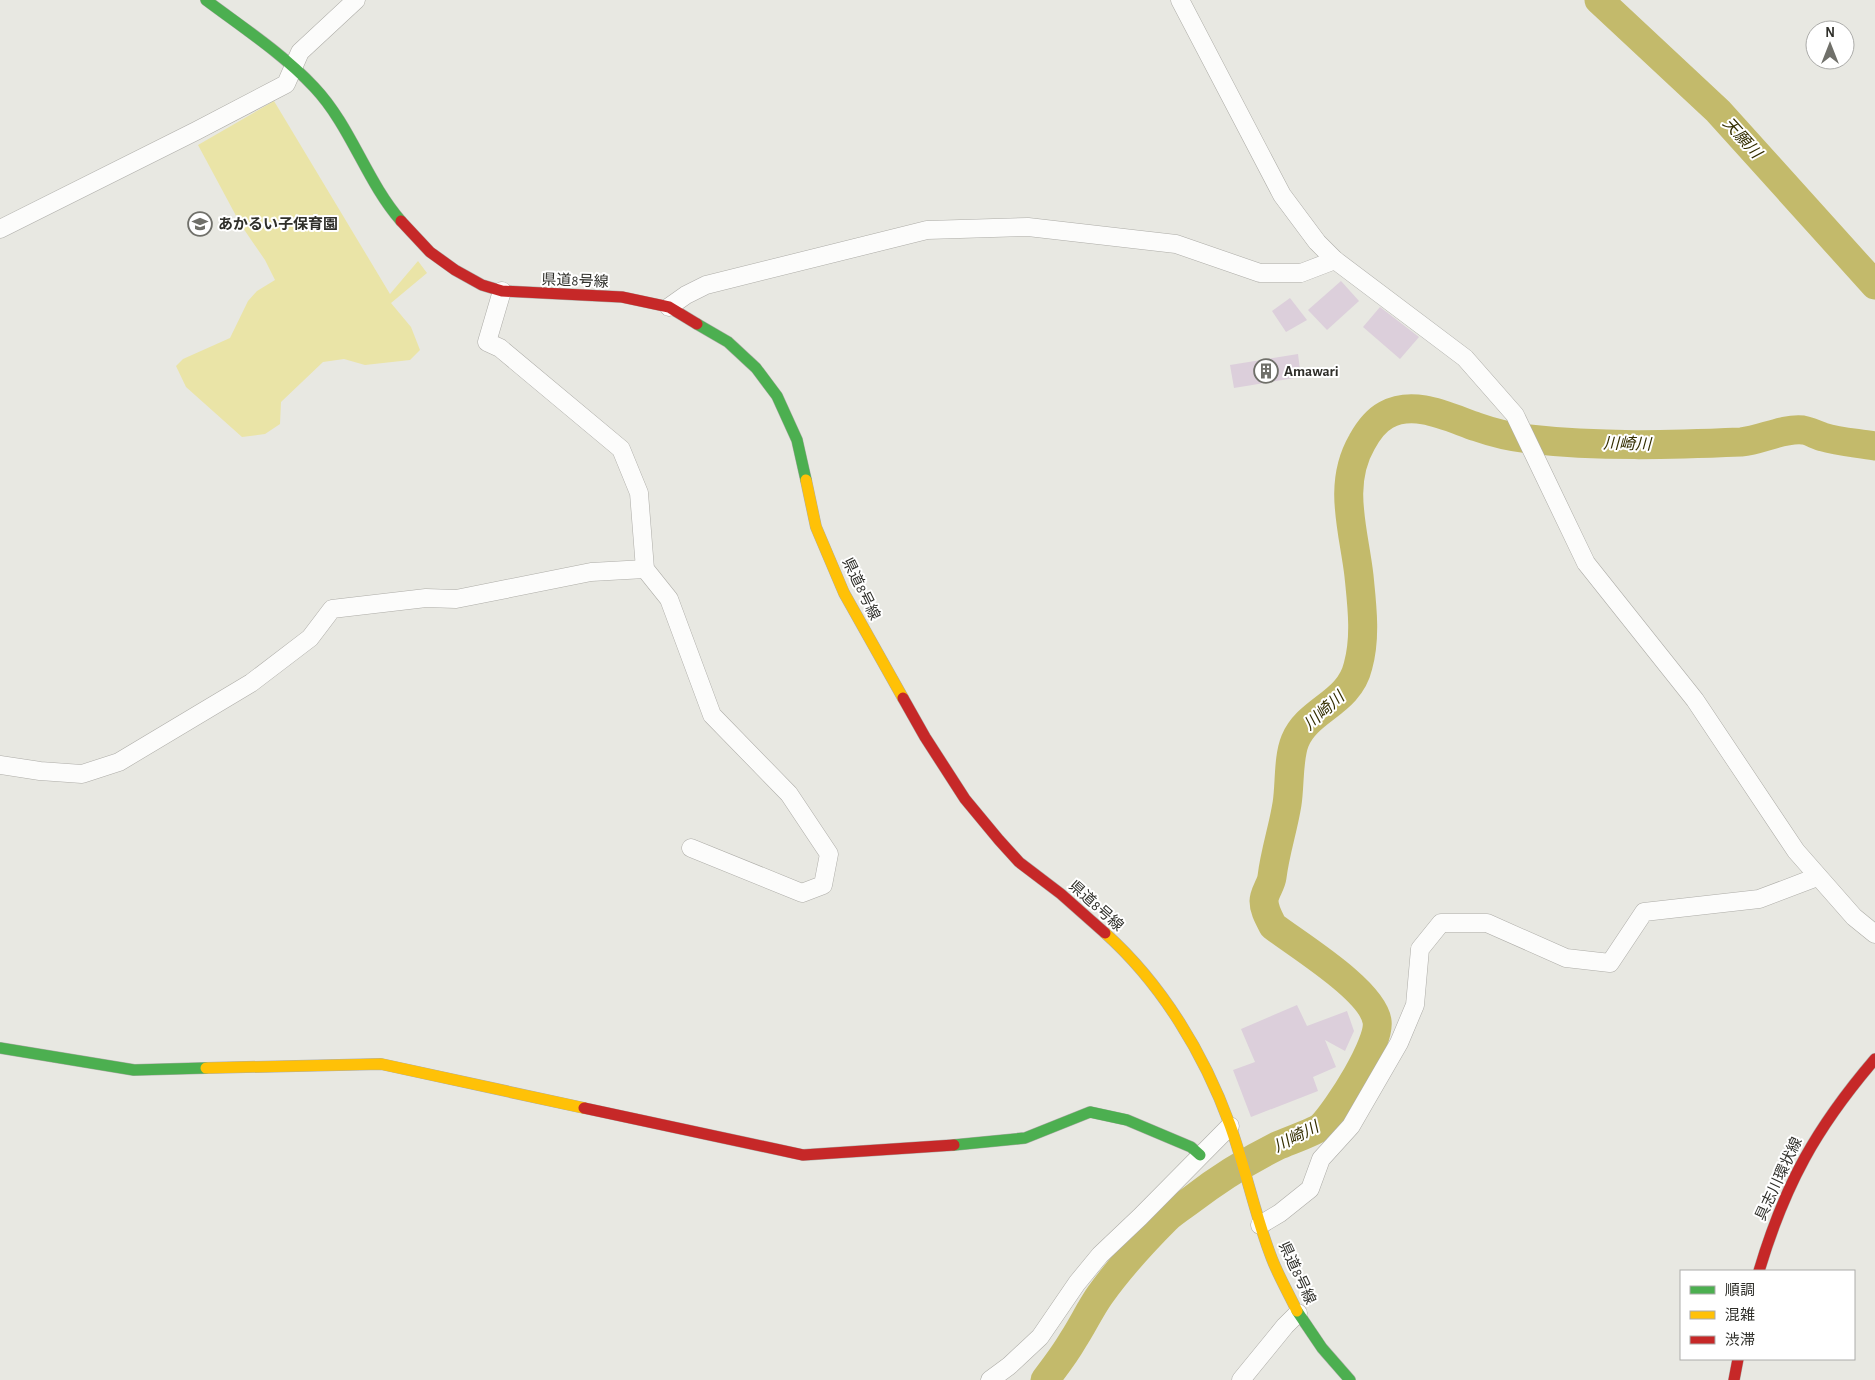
<svg xmlns="http://www.w3.org/2000/svg" width="1875" height="1380" font-family="'Alegreya Sans','Noto Sans JP',sans-serif">
	<style>
		.green { fill: #eae4a7 }
		.lines { fill: none; stroke-linecap: round; stroke-linejoin: round }
		.river { stroke: #c3ba6b; stroke-width: 29 }
		.building { fill: #dccfdb }
		.street-casing { stroke: #adaca7; stroke-width: 19 }
		.fast-casing { stroke: #adaca7; stroke-width: 12 }
		.slow-casing { stroke: #adaca7; stroke-width: 12 }
		.jam-casing { stroke: #adaca7; stroke-width: 12 }
		.street { stroke: #fcfcfb; stroke-width: 18 }
		.fast { stroke: #4caf50; stroke-width: 11 }
		.slow { stroke: #ffc107; stroke-width: 11 }
		.jam { stroke: #c62828; stroke-width: 11 }
		.labels { text-anchor: middle; dominant-baseline: central; stroke-width: 4; stroke-linejoin: round; paint-order: stroke }
		.poi-label { font-size: 15px; font-weight: bold; fill: #2f2f2a; stroke: #fff; text-anchor: start }
		.street-label { font-size: 15px; fill: #2f2f2a; stroke: #fff }
		.water-label { font-size: 16px; font-style: italic; fill: #342e00; stroke: #fff }
	</style>
	<rect width="100%" height="100%" fill="#e8e8e2"/>
	<path class="green" d="M274 101 390 294 418 261 427 273 391 303 411 327 420 350 410 360 365 365 344 359 323 362 281 402 280 424 265 434 242 437 186 387 176 366 183 359 230 338 248 301 257 291 275 280 265 260 241 225 198 145Z"/>
	<g class="lines">
		<g class="river">
			<path d="M1599 0 1718 111 1875 285"/>
			<path d="M1045 1380C1055 1367 1065 1354 1073 1340 1083 1325 1090 1309 1100 1295 1120 1267 1143 1242 1167 1218 1175 1211 1183 1206 1191 1200 1218 1179 1247 1161 1277 1146 1288 1141 1315 1132 1322 1126 1338 1109 1381 1043 1377 1021 1372 990 1299 946 1273 926 1269 918 1264 910 1264 901 1264 893 1271 885 1272 877 1275 852 1283 829 1287 804 1290 786 1288 758 1295 741 1308 709 1349 704 1358 666 1366 637 1362 606 1359 576 1354 531 1337 485 1362 442 1368 431 1375 421 1386 415 1415 399 1450 418 1477 427 1494 433 1511 437 1529 439 1599 447 1670 445 1741 442 1762 440 1782 428 1803 430 1810 431 1816 435 1823 437 1839 442 1858 443 1875 446"/>
		</g>
	</g>
	<g class="building">
		<path d="M1341 281 1359 301 1327 330 1308 310Z"/>
		<path d="M1290 298 1307 320 1286 332 1272 311Z"/>
		<path d="M1380 307 1419 337 1400 359 1363 327Z"/>
		<path d="M1298 354 1301 377 1234 388 1230 365Z"/>
		<path d="M1297 1005 1307 1026 1347 1011 1354 1031 1345 1051 1325 1040 1336 1067 1313 1077 1318 1091 1251 1117 1233 1070 1255 1062 1241 1029Z"/>
	</g>
	<g class="lines">
		<g class="street-casing">
			<g id="street">
				<path d="M1180 0 1282 195 1317 242 1335 260 1465 358 1515 415 1586 563 1695 700 1796 851 1854 917 1875 934"/>
				<path d="M0 229 196 131 286 84 300 52 356 0"/>
				<path d="M502 291 487 342 500 348 621 449 639 493 645 569 669 599 712 715 789 794 829 854 823 885 802 893 691 848"/>
				<path d="M669 307 686 295 706 285 927 230 1028 227 1176 244 1260 273H1301L1335 260"/>
				<path d="M0 765 40 771 82 774 119 762 251 683 310 638 332 609 426 598 456 599 591 572 645 569"/>
				<path d="M1260 1225 1280 1213 1310 1189 1321 1159 1351 1126 1399 1043 1415 1005 1420 949 1441 923H1487L1566 958 1610 963 1644 912 1759 899 1817 877"/>
				<path d="M990 1380 1009 1366 1040 1337 1077 1283 1100 1255 1140 1217 1230 1126"/>
				<path d="M1241 1380 1285 1326 1298 1313"/>
			</g>
		</g>
		<g class="fast-casing">
			<g id="fast">
				<path d="M206 0C242 27 283 54 314 87 351 126 366 181 401 221"/>
				<path d="M697 324 728 342 756 368 777 396 797 440 806 480"/>
				<path d="M0 1048 134 1070 206 1068"/>
				<path d="M954 1145 1025 1138 1090 1112 1127 1120 1191 1147 1200 1155"/>
				<path d="M1297 1311 1322 1348 1350 1380"/>
			</g>
		</g>
		<g class="slow-casing">
			<g id="slow">
				<path d="M806 480 816 527 844 593 903 698"/>
				<path d="M1105 933C1162 984 1204 1054 1230 1125 1246 1169 1255 1216 1272 1259 1279 1277 1289 1294 1297 1311"/>
				<path d="M206 1068 381 1064 584 1108"/>
			</g>
		</g>
		<g class="jam-casing">
			<g id="jam">
				<path d="M401 221 430 252 455 270 482 285 502 291 622 297 669 307 697 324"/>
				<path d="M903 698 925 737 965 799 999 840 1019 862 1061 894 1105 933"/>
				<path d="M584 1108 803 1155 954 1145"/>
				<path d="M1759 1271C1785 1184 1816 1128 1875 1059"/>
				<path d="M1734 1380 1738 1359"/>
			</g>
		</g>
		<use href="#street" class="street"/>
		<use href="#fast" class="fast"/>
		<use href="#slow" class="slow"/>
		<use href="#jam" class="jam"/>
	</g>
	<defs>
		<g id="school-ring" transform="scale(1.25)"><circle r="9.5" fill="#fff" stroke="#70706a" stroke-width="1.5"/><path d="M0-5L7-2L0 1L-7-2ZM-4 1L0 2.5L4 1V4Q0 6-4 4Z" fill="#70706a"/></g>
		<g id="building-ring" transform="scale(1.25)"><circle r="9.5" fill="#fff" stroke="#70706a" stroke-width="1.5"/><path d="M-4-6H4V6H1V3H-1V6H-4ZM-2.5-4.3h1.7v1.8h-1.7ZM.8-4.3h1.7v1.8H.8ZM-2.5-1h1.7V.8h-1.7ZM.8-1h1.7V.8H.8Z" fill="#70706a"/></g>
	</defs>
	<g fill-rule="evenodd">
		<use href="#school-ring" x="200" y="224"/>
		<use href="#building-ring" x="1266" y="371"/>
	</g>
	<g class="labels">
		<g class="poi-label">
			<text x="218" y="224">あかるい子保育園</text>
			<text x="1284" y="371">Amawari</text>
		</g>
		<g class="street-label">
			<text transform="translate(575 281) rotate(2)">県道8号線</text>
			<text transform="translate(861 589) rotate(64)">県道8号線</text>
			<text transform="translate(1096 906) rotate(42)">県道8号線</text>
			<text transform="translate(1779 1179) rotate(-65)">具志川環状線</text>
			<text transform="translate(1297 1273) rotate(65)">県道8号線</text>
		</g>
		<g class="water-label">
			<text transform="translate(1742 138) rotate(48)">天願川</text>
			<text transform="translate(1627 444) rotate(1)">川崎川</text>
			<text transform="translate(1324 711) rotate(-42)">川崎川</text>
			<text transform="translate(1296 1137) rotate(-27)">川崎川</text>
		</g>
	</g>
	<rect x="1680" y="1270" width="175" height="90" fill="#ffffff" stroke="#acacaa"/>
	<rect x="1690" y="1286" width="25" height="8" fill="#4caf50" stroke="#acacaa"/>
	<text x="1725" y="1295" font-size="15" fill="#2f2f2a">順調</text>
	<rect x="1690" y="1311" width="25" height="8" fill="#ffc107" stroke="#acacaa"/>
	<text x="1725" y="1320" font-size="15" fill="#2f2f2a">混雑</text>
	<rect x="1690" y="1336" width="25" height="8" fill="#c62828" stroke="#acacaa"/>
	<text x="1725" y="1345" font-size="15" fill="#2f2f2a">渋滞</text>
	<g transform="translate(1830 45)"><circle r="24" fill="#ffffff" stroke="#acacaa"/>
	<path d="M0-4L9 19L0 12L-9 19Z" fill="#70706a"/>
	<text y="-8" font-size="14" font-weight="bold" text-anchor="middle" fill="#2f2f2a">N</text>
	</g>
</svg>
